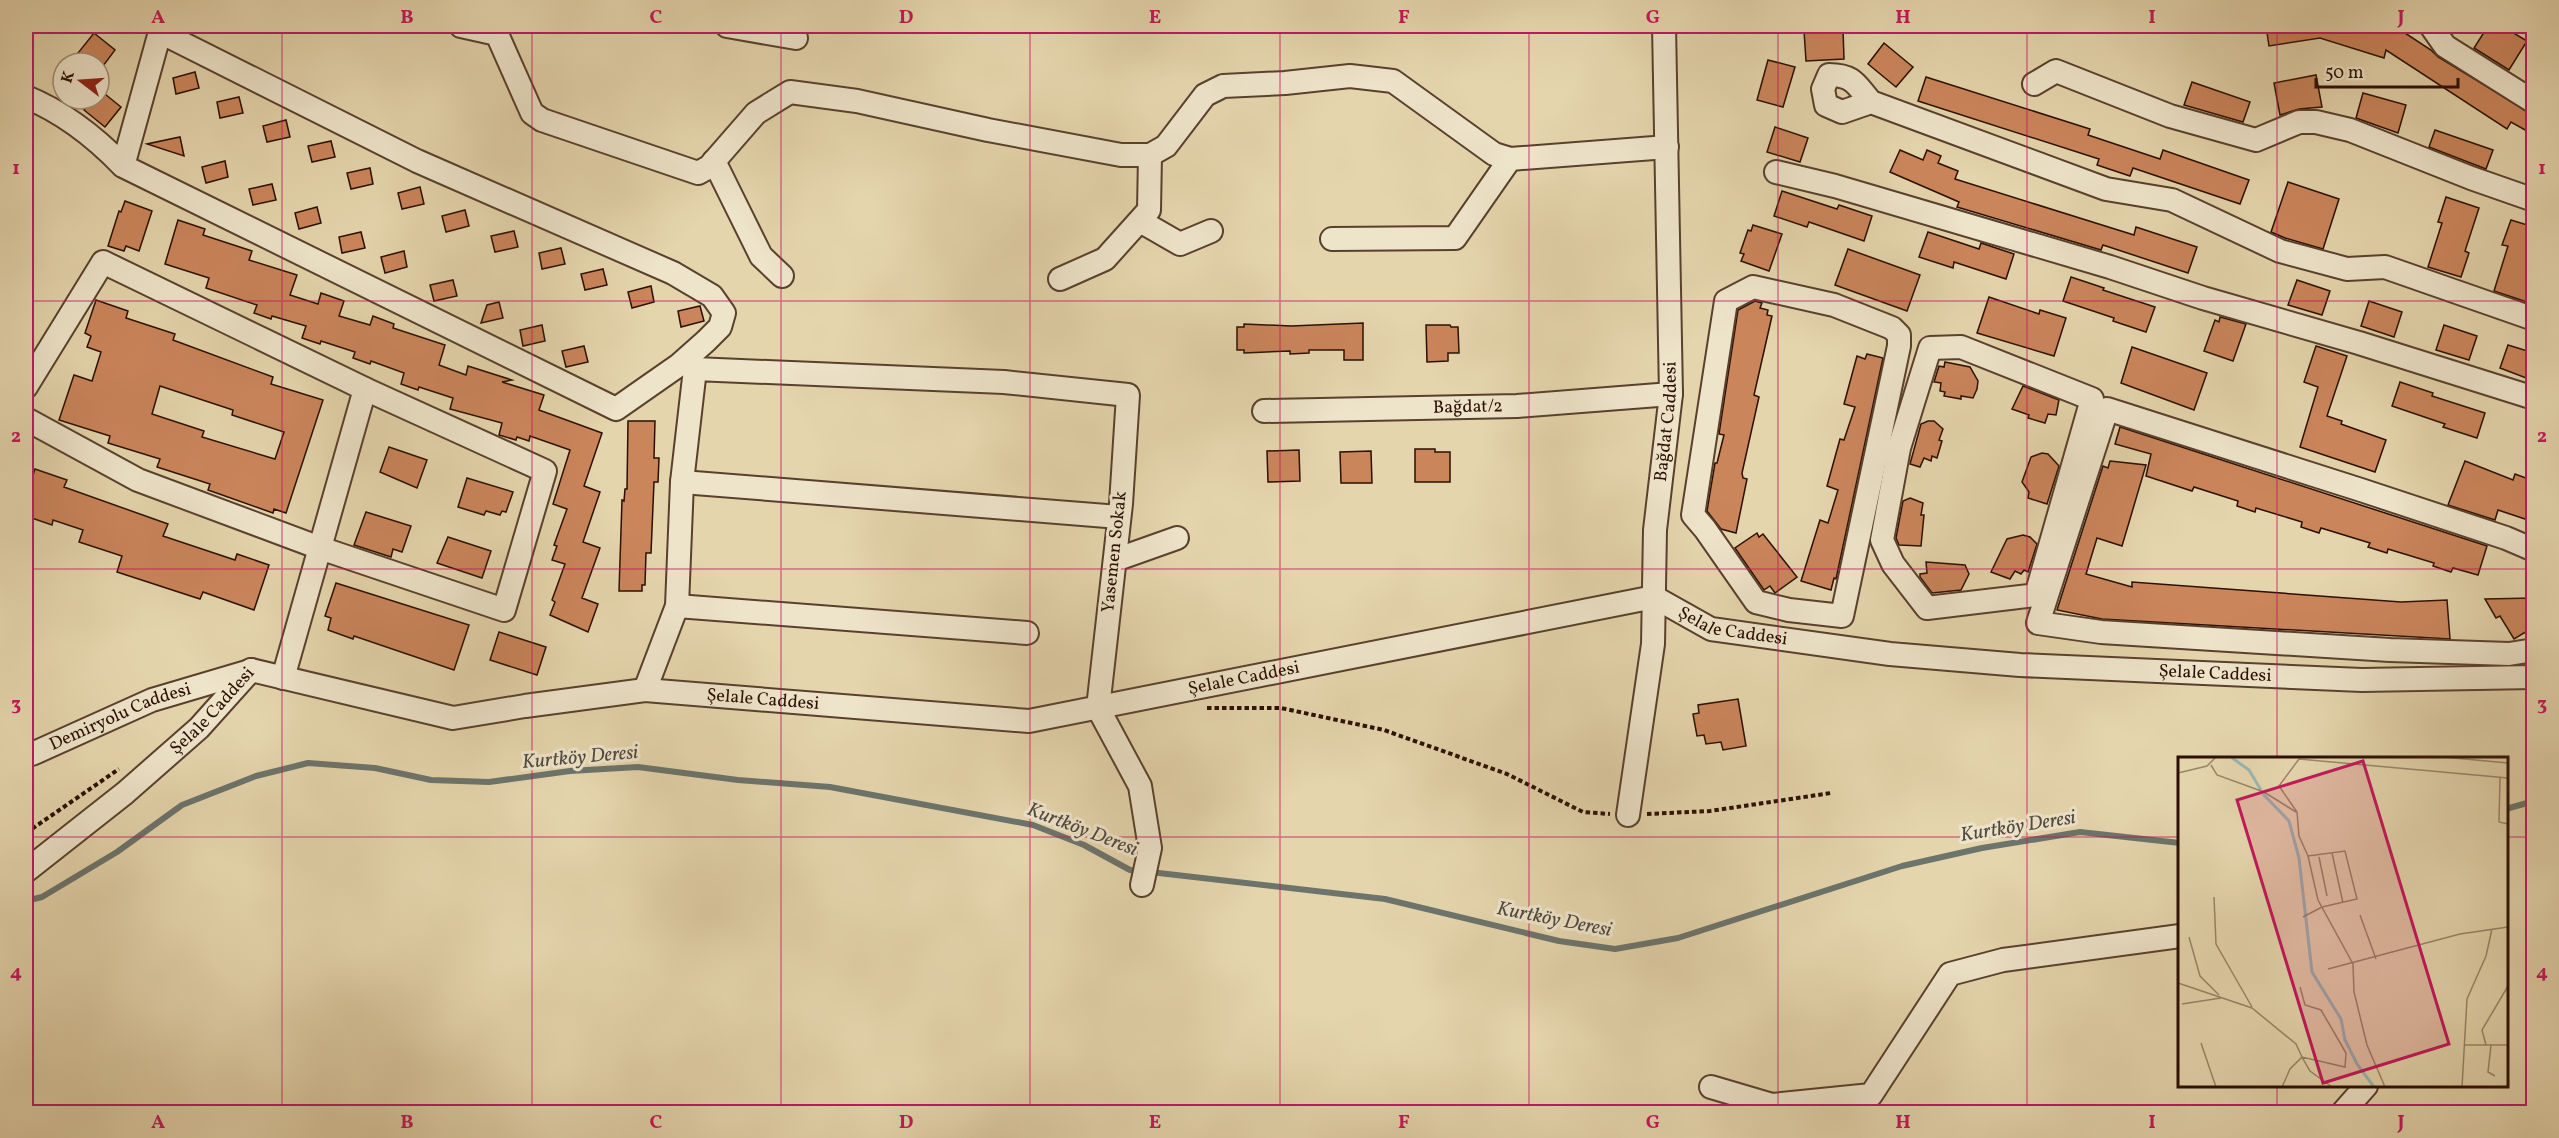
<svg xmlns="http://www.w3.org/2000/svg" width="2559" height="1138" font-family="Vollkorn,serif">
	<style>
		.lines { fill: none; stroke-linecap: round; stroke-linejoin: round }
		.stream { stroke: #6c746c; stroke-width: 6 }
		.building { fill: #cb855b; stroke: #2a0f02; stroke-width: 1.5; fill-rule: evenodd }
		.minor-casing { stroke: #59402d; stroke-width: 26 }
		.path { stroke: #2a0f02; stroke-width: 4; stroke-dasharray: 4.5 3; stroke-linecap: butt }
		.minor { stroke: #eee4ca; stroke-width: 22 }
		.grid { fill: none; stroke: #c2185b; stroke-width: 1.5; stroke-opacity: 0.55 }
		.labels { text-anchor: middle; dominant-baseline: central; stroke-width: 6; stroke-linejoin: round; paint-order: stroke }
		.street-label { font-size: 18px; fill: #2a0f02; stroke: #eee4ca }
		.water-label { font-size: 20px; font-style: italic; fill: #504a40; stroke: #eee4ca }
		.inset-river { fill: none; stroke: #98b7b2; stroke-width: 3 }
		.inset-road { fill: none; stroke: #9a8669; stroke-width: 1.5 }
		.view { fill: #c2185b; fill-opacity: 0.15; stroke: #c2185b; stroke-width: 3 }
		.inset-edge { fill: none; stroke: #2a0f02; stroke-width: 3 }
		.neatline { fill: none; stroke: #c2185b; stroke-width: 2 }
		.grid-label { font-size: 20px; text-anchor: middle; font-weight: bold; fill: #c2185b }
	</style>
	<rect width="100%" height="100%" fill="#e5d5ad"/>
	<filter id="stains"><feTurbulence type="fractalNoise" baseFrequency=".00333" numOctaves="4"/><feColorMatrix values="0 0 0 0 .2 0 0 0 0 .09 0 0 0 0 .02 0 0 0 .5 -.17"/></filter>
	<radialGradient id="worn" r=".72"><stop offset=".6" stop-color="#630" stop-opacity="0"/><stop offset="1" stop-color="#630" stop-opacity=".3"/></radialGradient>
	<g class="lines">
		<g class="stream">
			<path d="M2506 809 2534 801"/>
			<path d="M1150 872 1385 899 1559 941 1615 949 1678 938 1902 866 1982 848 2080 832 2180 843"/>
			<path d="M26 901 42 897 117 852 182 805 256 776 308 763 375 768 431 780 489 782 570 771 638 767 738 780 830 787 1033 825 1084 845 1130 870 1140 871"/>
		</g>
	</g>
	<g class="building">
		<path d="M2266 26H2383L2402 31 2431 50 2438 57 2534 115V135L2511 122 2507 129 2386 50 2384 58 2320 38 2269 46Z"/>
		<path d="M2488 26H2502L2527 41 2509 70 2474 48Z"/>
		<path d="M1843 29 1844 59 1806 61 1804 31Z"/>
		<path d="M94 33 115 50 100 70 99 63H91L78 53Z"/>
		<path d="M1884 43 1913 67 1896 87 1868 64Z"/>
		<path d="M1768 60 1795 67 1783 107 1757 100Z"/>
		<path d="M195 72 199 88 176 94 173 78Z"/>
		<path d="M2316 75 2322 107 2299 109 2280 115 2274 83Z"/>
		<path d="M1926 77 2090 129 2088 135 2160 159 2163 150 2249 180 2240 204 2133 168 2130 176 2097 165 2099 159 1918 101Z"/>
		<path d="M2192 82 2250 102 2243 122 2184 105Z"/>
		<path d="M100 90 121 107 105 127 84 110 93 99H99Z"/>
		<path d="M2363 93 2406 105 2398 133 2356 118Z"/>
		<path d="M239 97 243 113 220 118 217 102Z"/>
		<path d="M286 120 290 137 267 142 263 126Z"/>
		<path d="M1775 127 1808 138 1800 162 1767 152Z"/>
		<path d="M2435 130 2493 150 2486 169 2429 147Z"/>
		<path d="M180 137 184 156 147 144Z"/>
		<path d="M331 141 335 157 312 162 308 146Z"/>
		<path d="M1900 150 1923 160 1927 150 1941 156 1938 163 1958 171 1955 179 2134 235 2136 227 2197 247 2188 273 2103 245 2101 250 1957 207 1959 202 1890 172Z"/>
		<path d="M225 161 228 177 206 183 202 167Z"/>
		<path d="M370 168 373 184 351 189 347 173Z"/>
		<path d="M2288 182 2339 199 2323 249 2285 238 2271 232Z"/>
		<path d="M272 184 276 200 253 205 249 189Z"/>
		<path d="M420 187 424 204 402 209 398 193Z"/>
		<path d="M1782 191 1837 209 1839 205 1872 216 1864 241 1809 222 1807 227 1774 216Z"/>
		<path d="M2446 197 2479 208 2465 251 2469 253 2461 277 2428 267 2442 223 2438 222Z"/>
		<path d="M125 201 152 211 139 251 126 246 124 251 108 246 119 211 121 212Z"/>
		<path d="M317 207 321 223 299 229 295 213Z"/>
		<path d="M465 210 469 226 446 232 442 216Z"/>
		<path d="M178 220 205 229 203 235 252 251 249 260 297 275 290 295 318 304 321 293 344 301 339 316 370 325 373 316 394 324 393 328 445 345 439 365 466 375 468 366 512 380 502 382 544 395 539 410 602 433 584 486 600 492 583 542 600 548 582 598 598 604 588 632 550 615 555 602 552 600 565 564 552 560 557 546 554 545 567 509 553 504 570 450 530 436 529 441 517 437 516 440 499 435 502 423 450 409 453 398 419 387 418 390 401 384 404 373 371 361 370 364 353 358 355 352 321 341 320 344 302 338 306 326 272 316 271 319 254 313 257 305 206 288 209 278 165 264Z"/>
		<path d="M2511 220 2534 227V281L2527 302 2494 291 2508 246 2502 245Z"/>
		<path d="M1753 225 1782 234 1769 271 1741 261 1744 254 1740 253 1748 230 1751 231Z"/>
		<path d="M514 231 518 247 495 252 491 236Z"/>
		<path d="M361 232 365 248 342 253 339 237Z"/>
		<path d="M1928 232 1979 249 1981 243 2014 254 2006 279 1954 262 1953 268 1919 257Z"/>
		<path d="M561 248 565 264 542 269 539 253Z"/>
		<path d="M1848 249 1920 275 1907 311 1835 285Z"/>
		<path d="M404 251 407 267 385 273 381 257Z"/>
		<path d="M603 269 607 285 585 290 581 274Z"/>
		<path d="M2071 277 2104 288 2103 290 2155 307 2146 332 2113 321 2114 318 2063 301Z"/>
		<path d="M453 280 457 296 434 301 430 285Z"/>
		<path d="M2297 280 2330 291 2322 315 2288 305Z"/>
		<path d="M651 286 654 302 632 308 628 292Z"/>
		<path d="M1989 297 2039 314 2040 310 2066 318 2054 356 1977 333Z"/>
		<path d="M96 300 128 311 126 318 175 334 173 340 273 377 271 384 323 400 286 513 274 509 273 513 208 490 210 484 157 467 160 459 108 443 110 436 59 420 74 375 92 381 101 352 87 347 91 336 85 333ZM160 386 233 410 232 415 284 432 275 459 202 437 204 431 152 414Z"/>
		<path d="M1755 301 1762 303 1760 308 1768 310 1767 315 1772 316 1754 395 1759 397 1742 473 1743 478 1747 479 1736 533 1721 529 1707 511 1715 463H1717L1724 435 1719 434 1738 310Z"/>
		<path d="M2369 301 2402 312 2394 337 2361 326Z"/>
		<path d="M499 302 503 318 481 323 487 305Z"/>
		<path d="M700 306 704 321 681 327 678 311Z"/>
		<path d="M2220 317 2246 324 2233 361 2204 351 2215 320 2219 322Z"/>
		<path d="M1363 323V360H1344V350H1309V353L1290 354V351L1244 353V350H1237V327H1244V324L1291 326Z"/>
		<path d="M542 325 545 341 523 346 520 330Z"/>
		<path d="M1426 325H1450L1451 327H1458L1459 353H1448V361L1427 362Z"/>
		<path d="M2444 325 2477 336 2469 360 2436 350Z"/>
		<path d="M2508 345 2534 353V381L2500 368Z"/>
		<path d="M584 346 588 362 566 367 562 351Z"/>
		<path d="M2316 346 2347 356 2327 416 2342 421 2341 424 2386 440 2375 472 2300 447 2318 387 2304 382Z"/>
		<path d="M2132 347 2207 373 2194 410 2121 383Z"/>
		<path d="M1867 354 1883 358 1836 579 1834 578 1831 590 1801 581 1820 520 1828 523 1838 490 1827 486 1840 439 1844 440 1855 407 1844 404 1857 356 1865 359Z"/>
		<path d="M1945 362 1970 367 1978 381 1977 389 1973 398 1961 396V399L1944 396 1945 392 1940 391 1941 383 1934 382 1939 366 1944 367Z"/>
		<path d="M2400 382 2433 393 2432 396 2485 413 2477 438 2443 427 2445 424 2392 406Z"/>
		<path d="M2023 386 2059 400 2056 415 2048 414 2045 423 2028 418 2029 415 2012 409Z"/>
		<path d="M628 421H655L654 458H659L658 482H654L651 553H646L645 585H642V591H619L622 500 624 501 625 489H627Z"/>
		<path d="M1928 421H1934L1943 429 1939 440 1942 441 1937 458 1932 456 1931 461 1924 458 1920 467 1910 464 1921 424Z"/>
		<path d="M2120 427 2487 546 2478 575 2453 568 2451 572 2433 566 2434 563 2388 549 2387 553 2368 547 2370 543 2321 528 2319 533 2301 527 2302 522 2256 508 2255 512 2237 506 2238 501 2194 487 2192 491 2146 476 2151 454 2115 444Z"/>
		<path d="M389 447 427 460 417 488 380 472Z"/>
		<path d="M1415 449H1435V452H1450V482H1415Z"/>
		<path d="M1299 450 1300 481 1268 482 1267 451Z"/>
		<path d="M1371 451 1372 483H1341L1340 452Z"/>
		<path d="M2042 453 2048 454 2059 466 2047 504 2028 498 2029 492 2022 482 2031 457Z"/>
		<path d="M2110 461 2146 465 2122 546 2097 538 2086 574 2132 587V582L2401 602 2447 600 2450 639 2102 619 2057 610 2103 466 2108 468Z"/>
		<path d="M2465 461 2513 480 2515 474 2534 481V503L2528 520 2498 510 2495 520 2448 505Z"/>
		<path d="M35 469 67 480 64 487 168 524 163 536 235 560 237 554 269 565 254 610 203 592 200 599 117 572 122 556 79 542 83 530 53 520 52 525 26 516 30 505 26 503V497Z"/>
		<path d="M467 478 513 492 506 512 502 511 500 515 486 511 484 515 458 507Z"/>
		<path d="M1910 498 1923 503 1921 515H1924L1921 546 1899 545 1896 538 1903 501Z"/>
		<path d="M366 512 411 526 402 552 393 549 391 557 354 545Z"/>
		<path d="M1757 533 1759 537 1763 534 1797 577 1775 593 1770 586 1764 590 1735 548Z"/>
		<path d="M2023 535 2030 537 2037 544 2028 572 2024 570 2021 574 2015 571 2010 579 1991 572 2007 539Z"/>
		<path d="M448 537 491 551 482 578 437 563Z"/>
		<path d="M1926 562 1965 565 1969 574 1961 590 1932 593 1920 577V574L1927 573Z"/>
		<path d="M336 583 469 625 454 670 354 636 353 639 328 630 331 618 325 616Z"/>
		<path d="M2534 598V627L2514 639 2500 616 2496 618 2485 599Z"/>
		<path d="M499 632 546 647 537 675 490 660Z"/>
		<path d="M1738 699 1746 746 1723 750 1721 742 1706 744 1704 735 1697 736 1693 714 1699 713 1698 705Z"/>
	</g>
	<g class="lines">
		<g class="minor-casing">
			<g id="minor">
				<path d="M461 26 497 34 532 113 542 120 698 173 709 167 756 113 790 92 857 101 988 130 1121 155H1150L1166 146 1205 95 1223 86 1285 83 1350 76 1393 81 1494 154 1510 159 1667 147"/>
				<path d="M727 26 796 38"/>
				<path d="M2431 26 2445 46 2534 102"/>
				<path d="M2034 84 2056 71 2170 116 2256 140 2299 122H2316L2350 130 2471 178 2534 200"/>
				<path d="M26 97C63 112 96 138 123 166L616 409 679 365 706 341 720 327 724 313 712 296 673 273 417 161 160 32 123 166"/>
				<path d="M1871 102 1842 112 1826 105 1823 89 1829 75C1854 75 1856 85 1871 102L2106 189 2172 200 2280 251 2347 269 2385 267 2534 319"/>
				<path d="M714 161 761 256 782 276"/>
				<path d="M1776 172 1835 186 2110 267 2203 298 2359 343 2534 398"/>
				<path d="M1140 221 1180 244 1211 231"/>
				<path d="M1332 239 1455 238 1510 159"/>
				<path d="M1060 279 1105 259 1149 210 1150 155"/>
				<path d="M1753 287 1834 305 1892 328 1899 335V346L1842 616 1789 610 1756 602 1705 529 1693 515 1726 301Z"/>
				<path d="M1961 347 2092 399 2036 595 1927 608 1893 564 1882 540 1899 448 1930 348Z"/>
				<path d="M26 387 103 262 365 389 283 678"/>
				<path id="s1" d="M1264 411 1517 406 1671 394"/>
				<path d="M26 419 138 480 320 548 504 610 545 471 365 389"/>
				<path d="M682 482 1119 517"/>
				<path d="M2534 550 2506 538 2361 490 2107 409 2038 623 2101 632 2390 650 2509 654 2534 650"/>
				<path d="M1115 560 1177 538"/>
				<path d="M677 606 1027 633"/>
				<path id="s2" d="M251 670 453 718 525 706 645 690 1029 721 1654 597 1711 629 1890 654 2020 665 2362 680 2534 677"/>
				<path d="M645 690 677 606 682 482 695 369 1004 382 1128 395 1121 504 1098 708 1140 786 1150 848 1142 885"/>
				<path id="s3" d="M26 754H32L152 700 250 671"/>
				<path id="s4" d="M1628 815 1653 644 1655 530 1671 394 1664 26"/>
				<path id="s5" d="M26 871 125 793 199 728 251 670"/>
				<path d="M1711 1087 1772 1105 1871 1095 1950 974 2003 960 2180 936"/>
				<path d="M2343 1112 2366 1086"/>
			</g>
		</g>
		<g class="path">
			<path d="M1207 708H1281L1384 730 1507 774 1583 812 1610 814"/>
			<path d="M1647 814 1710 811 1831 793"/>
			<path d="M26 833 119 769"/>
		</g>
		<use href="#minor" class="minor"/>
	</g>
	<path class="grid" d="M282 26V1112M532 26V1112M781 26V1112M1030 26V1112M1280 26V1112M1529 26V1112M1778 26V1112M2027 26V1112M2277 26V758M26 301H2534M26 569H2534M26 837H2180M2506 837H2534M2277 1086V1112"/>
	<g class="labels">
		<g class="street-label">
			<text stroke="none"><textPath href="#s1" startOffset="204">Bağdat/2</textPath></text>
			<text stroke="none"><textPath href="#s4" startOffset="396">Bağdat Caddesi</textPath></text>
			<text transform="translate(1115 552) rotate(-84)">Yasemen Sokak</text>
			<text stroke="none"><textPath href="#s2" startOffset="1510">Şelale Caddesi</textPath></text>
			<text stroke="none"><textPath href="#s2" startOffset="1996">Şelale Caddesi</textPath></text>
			<text stroke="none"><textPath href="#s2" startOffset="1006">Şelale Caddesi</textPath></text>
			<text stroke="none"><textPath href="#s2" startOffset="520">Şelale Caddesi</textPath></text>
			<text stroke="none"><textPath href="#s5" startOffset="246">Şelale Caddesi</textPath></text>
			<text stroke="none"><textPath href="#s3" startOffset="102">Demiryolu Caddesi</textPath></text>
		</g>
		<g class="water-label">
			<text transform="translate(580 758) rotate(-5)">Kurtköy Deresi</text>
			<text transform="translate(2018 827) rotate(-9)">Kurtköy Deresi</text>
			<text transform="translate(1082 830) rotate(21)">Kurtköy Deresi</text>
			<text transform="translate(1554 920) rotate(11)">Kurtköy Deresi</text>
		</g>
	</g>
	<g transform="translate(2178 757)">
		<rect width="330" height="330" fill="#e5d5ad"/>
		<path class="inset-river" d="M53 0 71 13 83 33M85 37 111 64 121 101 134 215 163 262 167 283 179 307 196 330"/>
		<path class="inset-road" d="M265 0 330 6M33 8 39 18 86 35 118 55M0 16 29 9 38 0M322 21 321 65 330 67M119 55 121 79 130 99 140 143 175 207 176 235 189 288 207 330M119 55 101 29 121 2 330 21M154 96 165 146M141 100 149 139M36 140 38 187 74 250M182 158 198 202M125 160 144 150 179 142 167 94 130 99M11 180 22 219 41 238M150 212 282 177 330 170M0 226 74 251 118 287 124 300 112 312 104 330M122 230 127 248 143 253 168 296 167 310 124 300 132 314 154 330M4 247 43 241M23 286 38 330M286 288H330M308 288 304 273 330 229M313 288 310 315 317 319M284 330 289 242 308 199 314 172"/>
		<path class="view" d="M185 4 271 287 145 326 59 43Z"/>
		<rect width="330" height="330" class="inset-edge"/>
	</g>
	<rect width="2559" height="1138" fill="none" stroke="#e5d5ad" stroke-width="66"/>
	<g transform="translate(81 81) rotate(287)"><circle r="28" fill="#eee4ca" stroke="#a08f7a" stroke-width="1.5"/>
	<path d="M0-4.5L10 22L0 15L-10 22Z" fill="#8f2418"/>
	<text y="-9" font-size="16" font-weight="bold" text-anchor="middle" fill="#2a0f02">K</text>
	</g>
	<path d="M2316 78v9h142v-9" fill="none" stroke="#2a0f02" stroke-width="3"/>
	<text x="2325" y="78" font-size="18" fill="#2a0f02" stroke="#eee4ca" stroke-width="4.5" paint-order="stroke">50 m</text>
	<rect x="33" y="33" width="2493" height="1072" class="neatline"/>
	<g class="grid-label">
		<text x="158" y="23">A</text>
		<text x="407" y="23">B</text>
		<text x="656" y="23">C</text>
		<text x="906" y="23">D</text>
		<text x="1155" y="23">E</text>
		<text x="1404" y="23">F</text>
		<text x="1653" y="23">G</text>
		<text x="1903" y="23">H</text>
		<text x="2152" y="23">I</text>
		<text x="2401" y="23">J</text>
		<text x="16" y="174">1</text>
		<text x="2542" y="174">1</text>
		<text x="16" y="442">2</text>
		<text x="2542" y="442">2</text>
		<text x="16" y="710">3</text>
		<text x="2542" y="710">3</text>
		<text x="16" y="978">4</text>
		<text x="2542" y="978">4</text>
		<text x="158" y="1128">A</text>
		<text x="407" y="1128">B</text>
		<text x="656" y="1128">C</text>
		<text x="906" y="1128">D</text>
		<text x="1155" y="1128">E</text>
		<text x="1404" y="1128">F</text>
		<text x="1653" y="1128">G</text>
		<text x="1903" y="1128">H</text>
		<text x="2152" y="1128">I</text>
		<text x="2401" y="1128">J</text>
	</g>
	<rect width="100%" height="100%" filter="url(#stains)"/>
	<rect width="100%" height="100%" fill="url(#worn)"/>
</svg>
